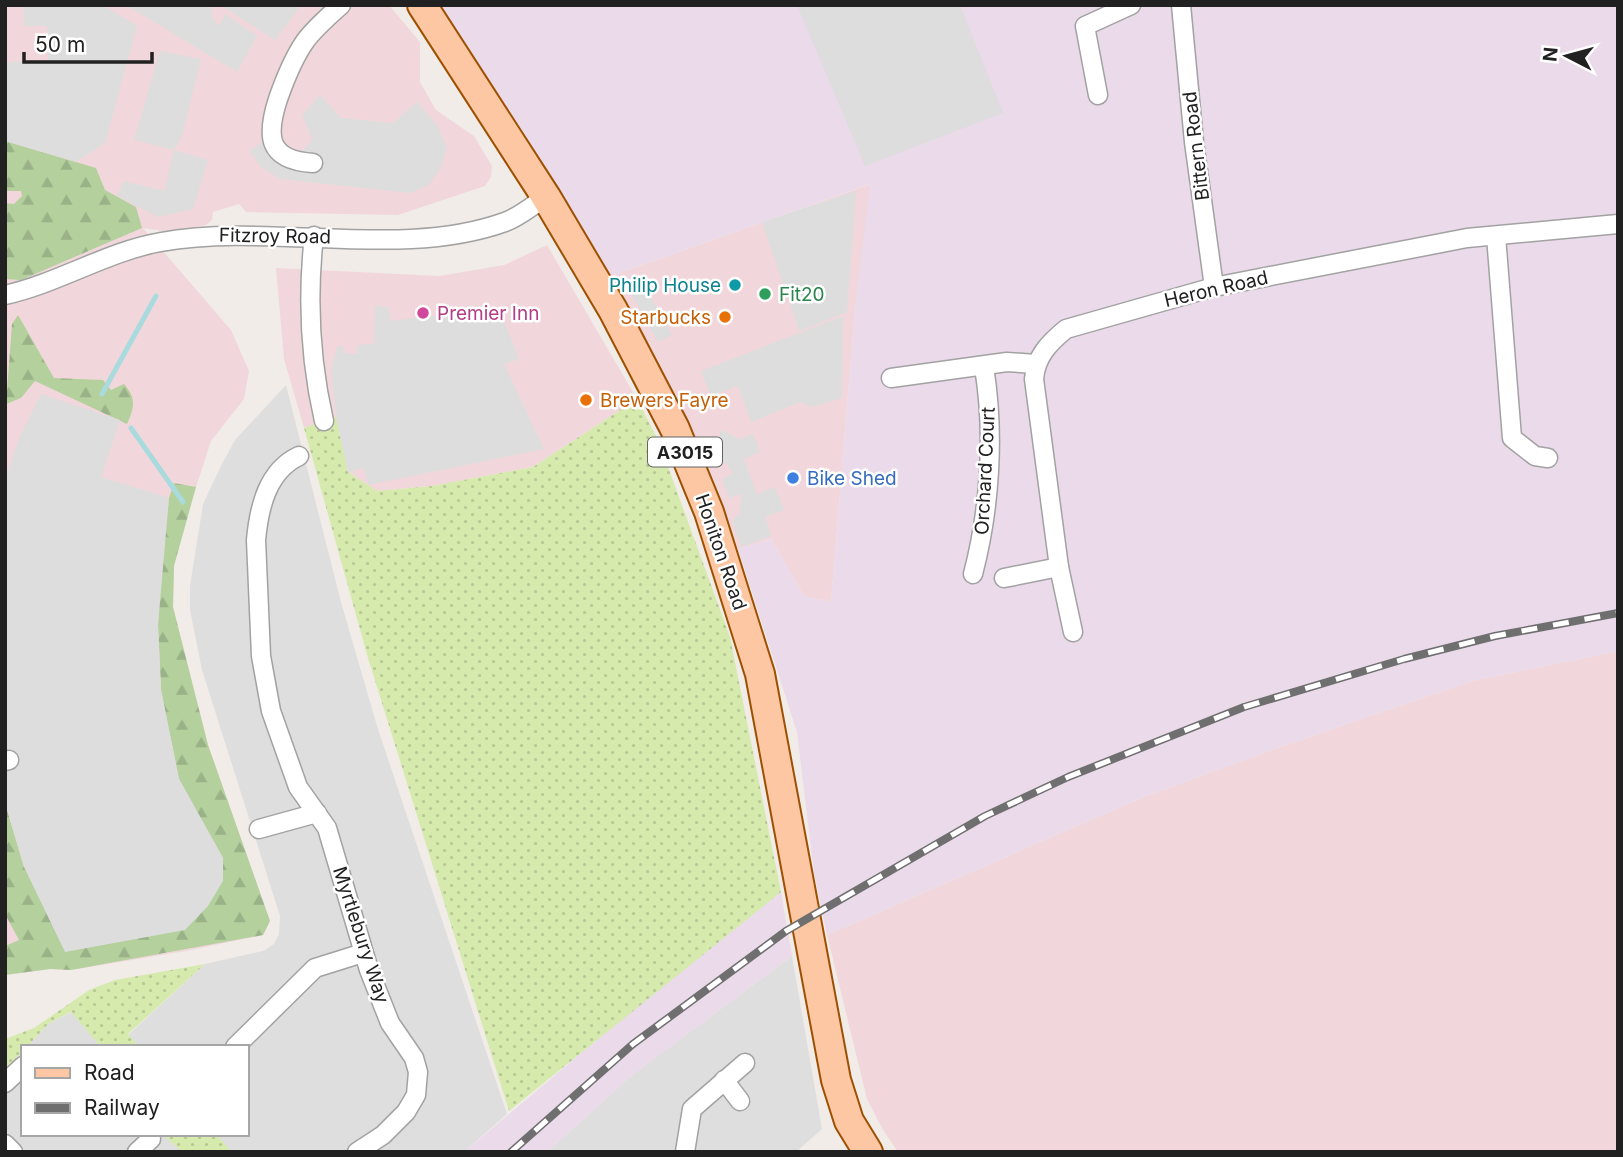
<svg xmlns="http://www.w3.org/2000/svg" width="1623" height="1157" font-family="Inter,sans-serif">
	<style>
		.residential { fill: #dfdede }
		.commercial { fill: #f1d7db }
		.industrial { fill: #eadaea }
		.grass { fill: url(#grass-dots) }
		.forest { fill: url(#forest-firs) }
		.parking { fill: #ddd }
		.lines { fill: none; stroke-linecap: round; stroke-linejoin: round }
		.stream { stroke: #a9dbde; stroke-width: 5 }
		.street-casing { stroke: #a2a2a2; stroke-width: 21 }
		.primary-casing { stroke: #9d5001; stroke-width: 32 }
		.street { stroke: #fff; stroke-width: 18 }
		.primary { stroke: #fcc7a2; stroke-width: 28 }
		.rail-casing { stroke: #6f6f6f; stroke-width: 8 }
		.rail { stroke: #fff; stroke-width: 5; stroke-dasharray: 16; stroke-linecap: butt }
		.culture-dot { fill: #0f9aa8; stroke: #fff; stroke-width: 2.5 }
		.leisure-dot { fill: #2e9e5b; stroke: #fff; stroke-width: 2.5 }
		.hotel-dot { fill: #d1479c; stroke: #fff; stroke-width: 2.5 }
		.food-dot { fill: #e8710a; stroke: #fff; stroke-width: 2.5 }
		.shop-dot { fill: #3f7fe0; stroke: #fff; stroke-width: 2.5 }
		.labels { text-anchor: middle; dominant-baseline: central; stroke-width: 5; stroke-linejoin: round; paint-order: stroke }
		.shield { fill: #fff; stroke: #646464; stroke-width: 2 }
		.shield-label { font-size: 18px; font-weight: bold; fill: #212121 }
		.street-label { font-size: 19px; fill: #212121; stroke: #fff }
		.culture-label { font-size: 19px; fill: #0d838f; stroke: #fff; text-anchor: end }
		.leisure-label { font-size: 19px; fill: #27864d; stroke: #fff; text-anchor: start }
		.hotel-label { font-size: 19px; fill: #b23c85; stroke: #fff; text-anchor: start }
		.food-label { font-size: 19px; fill: #c56008; stroke: #fff; text-anchor: end }
		.shop-label { font-size: 19px; fill: #366cbe; stroke: #fff; text-anchor: start }
	</style>
	<defs>
		<pattern id="grass-dots" width="8" height="8" patternUnits="userSpaceOnUse" patternTransform="scale(1.75)"><rect width="8" height="8" fill="#d6eaae"/><path d="M2 2h.1M6 6h.1" fill="none" stroke="#b7c895" stroke-width="1.8" stroke-linecap="round"/></pattern>
		<pattern id="forest-firs" width="22" height="20" patternUnits="userSpaceOnUse" patternTransform="scale(1.75)"><rect width="22" height="20" fill="#b4d09d"/><path d="M5 1l3.5 6h-7zM16 11l3.5 6h-7z" fill="#9ab287"/></pattern>
	</defs>
	<rect width="100%" height="100%" fill="#f1ece8"/>
	<g class="residential">
		<path d="M286 385 341 602 377 726 507 1114 464 1152H5V1068L23 1051V1134H247V1047H115L205 964 263 951 274 944 279 934 280 916 202 670 190 610V586L203 504 221 466 235 440Z"/>
		<path d="M792 956 822 1129 796 1152H547L632 1075Z"/>
		<path d="M72 1012 101 1047H27L49 1023Z"/>
	</g>
	<g class="commercial">
		<path d="M5 5H389L420 42V82L436 110 474 136 492 166 491 177 485 186 398 215 246 212 239 204 213 212 212 220 206 225 169 232 143 228 231 330 249 371 244 399 211 441 184 524 174 566 173 607 208 745 270 921 263 935 186 951 71 970 50 969 5 975Z"/>
		<path d="M871 184 855 310 831 602 804 596 771 539 738 549 667 386 611 276Z"/>
		<path d="M547 245 637 399 533 467 432 486 376 491 348 472 336 418 304 428 284 359 276 268 439 276 504 265Z"/>
		<path d="M1618 651V1152H898L883 1130 867 1099 827 935 1141 798 1280 747 1472 681Z"/>
	</g>
	<g class="industrial">
		<path d="M436 5H1618V651L1472 681 1280 747 1141 798 827 935 814 873 797 732 738 549 771 539 804 596 831 602 855 310 870 184 611 276 522 130Z"/>
		<path d="M781 892 792 956 632 1075 547 1152H464L643 1001Z"/>
	</g>
	<g class="grass">
		<path d="M637 399 659 442 730 637 781 892 509 1111 368 658 304 428 336 417 348 472 377 491 432 486 533 467Z"/>
		<path d="M205 964 128 1034 139 1047H101L71 1012 49 1023 27 1047H23V1051L5 1068V1039L34 1028 89 990 115 980Z"/>
		<path d="M162 1134H216L232 1152H182Z"/>
	</g>
	<g class="forest">
		<path d="M5 141 96 168 105 190 136 207 142 228 21 280 5 279V203L14 204 22 196 21 191H5Z"/>
		<path d="M18 315 54 378 103 380 111 390 124 384C136 398 135 407 127 424L35 381 21 398 6 404 12 324Z"/>
		<path d="M174 483 196 487 174 566 173 607 208 745 270 921 263 935 71 970 50 969 5 975V946L19 940 5 914V803L24 867 223 858 179 779 161 690 158 625 162 556 169 498Z"/>
	</g>
	<g class="parking">
		<path d="M23 5H103L137 26 105 143 76 162 5 141V62L48 61 47 26H24Z"/>
		<path d="M126 5H211L212 18 219 26 225 14 257 36 237 72Z"/>
		<path d="M226 5H295L299 8 275 40 225 8Z"/>
		<path d="M797 5H960L1003 113 865 166Z"/>
		<path d="M160 51 201 59 182 136 174 150 208 160 193 209 158 217 117 196 124 181 164 191 174 150 134 140Z"/>
		<path d="M320 95 341 118 393 123 417 102 437 125 447 148 440 169 429 185 410 193 280 179 261 167 249 151 275 133 284 148 303 151 312 139 302 115Z"/>
		<path d="M856 191 847 312 799 331 762 222Z"/>
		<path d="M639 276 672 335 658 342 626 284Z"/>
		<path d="M375 306 388 307 391 321 499 308 519 359 504 364 544 449 368 485 364 468 348 472 336 417 331 369 338 346H343L344 353 357 354 358 345 374 344Z"/>
		<path d="M843 316 842 398 811 407 800 402 751 422 738 386 711 396 701 371Z"/>
		<path d="M41 394 120 420 101 477 169 498 158 625 161 690 179 779 223 858V881L208 906 185 930 65 952 24 867 5 803V480L20 436Z"/>
		<path d="M721 430 740 439 753 434 760 452 744 459 757 494 775 487 784 510 765 517 771 536 741 547 732 521 740 513 741 494 729 498 722 479 733 474 727 464 713 458Z"/>
	</g>
	<g class="lines">
		<g class="stream">
			<path d="M102 394 156 296"/>
			<path d="M131 428 183 502"/>
		</g>
		<g class="street-casing">
			<g id="street">
				<path d="M1181 5 1194 142 1214 287"/>
				<path d="M1098 95 1085 26 1131 5"/>
				<path d="M313 163C267 160 266 136 278 99 285 79 293 58 306 40 316 27 329 16 341 5"/>
				<path d="M314 236C307 298 310 360 324 421"/>
				<path d="M1496 236 1512 438 1535 456 1548 458"/>
				<path d="M5 295C59 283 108 251 161 242 274 222 399 260 505 222 519 217 533 205 546 197"/>
				<path d="M891 378 1007 362 1036 364"/>
				<path d="M299 456C267 471 259 508 256 540L261 656 271 711 298 787 327 828 369 970 390 1023 414 1058 418 1072 416 1095 406 1112 383 1135 357 1152"/>
				<path d="M973 574C990 509 995 434 984 367"/>
				<path d="M1004 578 1059 567"/>
				<path d="M1073 632 1059 567 1034 379C1036 356 1049 343 1066 329L1214 287 1467 238 1618 224"/>
				<path d="M5 761 9 760"/>
				<path d="M259 829 317 813"/>
				<path d="M235 1047 315 968 363 953"/>
				<path d="M724 1080 740 1101"/>
				<path d="M5 1083 23 1066"/>
				<path d="M5 1144 13 1152"/>
				<path d="M137 1152 151 1139"/>
				<path d="M685 1152 692 1109 745 1063"/>
			</g>
		</g>
		<g class="primary-casing">
			<path id="primary" d="M422 5 546 197 613 310 675 429 709 512 760 674 836 1080 849 1121 868 1152"/>
		</g>
		<use href="#street" class="street"/>
		<use href="#primary" class="primary"/>
		<g class="rail-casing">
			<path id="rail" d="M511 1152 633 1044 786 931 985 816 1068 777 1244 707 1404 659 1495 636 1618 613"/>
		</g>
		<use href="#rail" class="rail"/>
	</g>
	<circle class="culture-dot" cx="735" cy="285" r="7"/>
	<circle class="leisure-dot" cx="765" cy="294" r="7"/>
	<circle class="hotel-dot" cx="423" cy="313" r="7"/>
	<g class="food-dot">
		<circle cx="725" cy="317" r="7"/>
		<circle cx="586" cy="400" r="7"/>
	</g>
	<circle class="shop-dot" cx="793" cy="478" r="7"/>
	<g class="labels">
		<rect class="shield" x="648" y="437.5" width="74" height="29" rx="5"/>
		<g class="shield-label">
			<text x="685" y="452">A3015</text>
		</g>
		<g class="street-label">
			<text transform="translate(1196 146) rotate(-97)">Bittern Road</text>
			<text transform="translate(275 236) rotate(1)">Fitzroy Road</text>
			<text transform="translate(1216 289) rotate(-13)">Heron Road</text>
			<text transform="translate(985 471) rotate(-87)">Orchard Court</text>
			<text transform="translate(721 552) rotate(71)">Honiton Road</text>
			<text transform="translate(361 935) rotate(72)">Myrtlebury Way</text>
		</g>
		<g class="culture-label">
			<text x="721" y="285">Philip House</text>
		</g>
		<g class="leisure-label">
			<text x="779" y="294">Fit20</text>
		</g>
		<g class="hotel-label">
			<text x="437" y="313">Premier Inn</text>
		</g>
		<g class="food-label">
			<text x="711" y="317">Starbucks</text>
			<text x="600" y="400" text-anchor="start">Brewers Fayre</text>
		</g>
		<g class="shop-label">
			<text x="807" y="478">Bike Shed</text>
		</g>
	</g>
	<rect width="1623" height="1157" fill="none" stroke="#212121" stroke-width="14"/>
	<rect x="21" y="1045" width="228" height="91" fill="#ffffff" stroke="#a6a6a6" stroke-width="2"/>
	<rect x="35" y="1068" width="35" height="10" fill="#fcc7a2" stroke="#a6a6a6" stroke-width="2"/>
	<text x="84" y="1080" font-size="21" fill="#212121">Road</text>
	<rect x="35" y="1103" width="35" height="10" fill="#6f6f6f" stroke="#a6a6a6" stroke-width="2"/>
	<text x="84" y="1115" font-size="21" fill="#212121">Railway</text>
	<g transform="translate(1567 56) rotate(276)" stroke="#ffffff" stroke-width="5" paint-order="stroke">
	<path d="M0-5L12 26L0 18L-12 26Z" fill="#212121"/>
	<text y="-10" font-size="19" font-weight="bold" text-anchor="middle" fill="#212121">N</text>
	</g>
	<path d="M24 52v10h128v-10" fill="none" stroke="#212121" stroke-width="3.5"/>
	<text x="35" y="52" font-size="21" fill="#212121" stroke="#ffffff" stroke-width="5" paint-order="stroke">50 m</text>
</svg>
